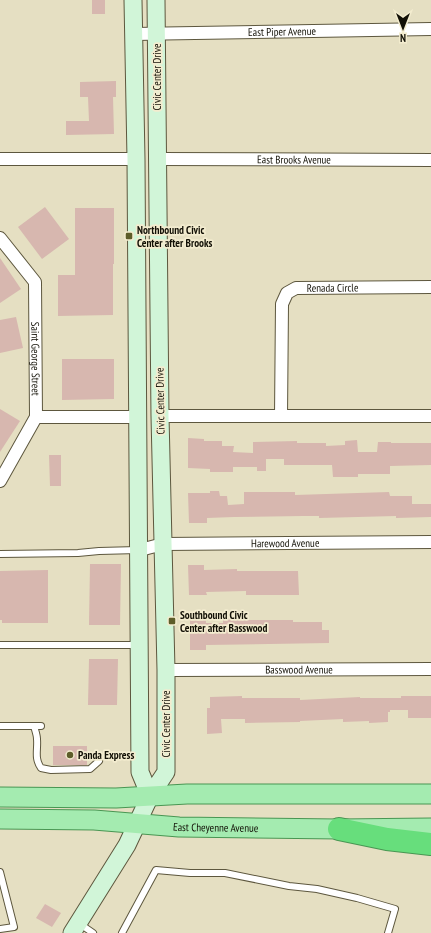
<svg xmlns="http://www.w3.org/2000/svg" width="431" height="933" font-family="'PT Sans Narrow',sans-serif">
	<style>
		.building { fill: #d7b7af }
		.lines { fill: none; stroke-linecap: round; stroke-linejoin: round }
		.lane-casing { stroke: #5d573e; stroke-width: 8 }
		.street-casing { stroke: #5d573e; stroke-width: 14 }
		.secondary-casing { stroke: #5d573e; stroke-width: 19 }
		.primary-casing { stroke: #499653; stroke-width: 21 }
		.highway-casing { stroke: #499653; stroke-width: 24 }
		.lane { stroke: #fff; stroke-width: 6 }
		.street { stroke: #fff; stroke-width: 12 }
		.secondary { stroke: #d1f5d8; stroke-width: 17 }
		.primary { stroke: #a4ebb0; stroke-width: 19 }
		.highway { stroke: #67de7c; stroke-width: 22 }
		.poi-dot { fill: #5d5d2a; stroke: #f3eccf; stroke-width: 1.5 }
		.labels { text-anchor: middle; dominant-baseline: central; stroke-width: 3.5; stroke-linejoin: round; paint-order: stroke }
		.street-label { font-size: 11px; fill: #121006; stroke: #f3eccf }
		.poi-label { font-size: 11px; font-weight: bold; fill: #121006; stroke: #f3eccf; text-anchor: start }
	</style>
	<rect width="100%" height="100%" fill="#e5dfc2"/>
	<g class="building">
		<rect x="92" y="0" width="13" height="14"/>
		<path d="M116 81V97H113L114 134 66 135V121H89L88 97H80V82Z"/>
		<path d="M45 207 69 239 42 259 18 227Z"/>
		<path d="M75 208H114V264H113V315L58 316V275H75Z"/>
		<path d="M0 258 21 289 0 303Z"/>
		<path d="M16 317 23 348 0 353V320Z"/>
		<path d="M62 359H114V399L62 400Z"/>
		<path d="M0 409 20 421 0 452Z"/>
		<path d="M188 438 204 439V441H222V446H234L233 452 253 453V442L297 441V443H326V446L345 445V441L357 440 358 452H377L378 442H391V443H431V465L390 466V474H358V477H333L332 465H284V459H266V471H257V467H233V472H210V469L188 468Z"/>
		<path d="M49 455H61V486H50Z"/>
		<path d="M210 491H219L220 496H227L228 505 244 504V492H295V495L389 492 390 496H412V504H431V517L396 518V516L319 518V516H303L234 517 207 518V523H189L188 493H210Z"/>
		<path d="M90 564H121L120 625H89Z"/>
		<path d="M188 565H204V570L237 569V571H298L299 595H246V591L206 592 207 595H189Z"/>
		<path d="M48 570V623H2V620H0V571Z"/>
		<path d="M223 618H235V620H293V622H322V630H329V643L206 645V650H190V620H206V623H223Z"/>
		<path d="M89 659H118L117 705H88Z"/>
		<path d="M242 696V698H300V700L360 697V698H401V696H431V718H408V710H390V712H388V722L369 723V721L343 722V719L300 721V722L245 723V719H221L222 733 207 734V708H210V697Z"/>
		<rect x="53" y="746" width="34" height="19"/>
		<path d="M45 904 61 913 52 927 36 918Z"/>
	</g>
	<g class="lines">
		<g class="lane-casing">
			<g id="lane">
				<path d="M0 554 78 553 99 551 138 550"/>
				<path d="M0 645H138"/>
				<path d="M0 726H41"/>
				<path d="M34 726C35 730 37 735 37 739 38 750 34 758 41 768L51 770 90 769 99 761"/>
				<path d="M0 872 14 927 0 929"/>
				<path d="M80 924 93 933"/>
				<path d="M122 933 156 870 190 873H225L289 886 317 889 357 898 395 909 388 933"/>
			</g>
		</g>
		<g class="street-casing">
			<g id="street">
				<path id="s1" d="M134 34 431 29"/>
				<path d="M0 159H136"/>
				<path id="s2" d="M157 159 431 160"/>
				<path id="s3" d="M0 238 35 282 36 417 0 481"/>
				<path d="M160 416H431"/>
				<path id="s4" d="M281 416 282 304 287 293 296 288 431 287"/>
				<path d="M36 417H138"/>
				<path id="s5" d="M140 550 163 544 431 542"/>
				<path id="s6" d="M166 670 431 669"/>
			</g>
		</g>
		<g class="secondary-casing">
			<g id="secondary">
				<path d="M133 0 136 159 140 772 150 796"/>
				<path d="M72 933 127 845 150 796 166 772V670L160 416 156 0"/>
			</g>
		</g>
		<g class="primary-casing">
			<g id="primary">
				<path d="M0 797 116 798 187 794H431"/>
				<path id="s7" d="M0 819 94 820 179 827 339 829 431 828"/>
			</g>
		</g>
		<g class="highway-casing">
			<path id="highway" d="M339 829 387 839 431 844"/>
		</g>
		<use href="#lane" class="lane"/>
		<use href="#street" class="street"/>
		<use href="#secondary" class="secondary"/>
		<use href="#primary" class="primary"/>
		<use href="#highway" class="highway"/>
	</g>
	<g class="poi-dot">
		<rect x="125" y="232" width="8" height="8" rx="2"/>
		<rect x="168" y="617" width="8" height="8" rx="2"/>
		<circle cx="70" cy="755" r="4"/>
	</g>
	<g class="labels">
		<g class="street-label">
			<text stroke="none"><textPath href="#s1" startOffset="148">East Piper Avenue</textPath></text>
			<text transform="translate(157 77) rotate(-90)">Civic Center Drive</text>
			<text stroke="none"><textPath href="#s2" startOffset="137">East Brooks Avenue</textPath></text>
			<text stroke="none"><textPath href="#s4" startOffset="171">Renada Circle</textPath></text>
			<text stroke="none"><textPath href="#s3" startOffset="133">Saint George Street</textPath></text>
			<text transform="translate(160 401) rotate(-91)">Civic Center Drive</text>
			<text stroke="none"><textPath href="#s5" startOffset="146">Harewood Avenue</textPath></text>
			<text stroke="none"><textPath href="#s6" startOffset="133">Basswood Avenue</textPath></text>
			<text transform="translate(166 724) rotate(-90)">Civic Center Drive</text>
			<text stroke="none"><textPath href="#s7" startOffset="216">East Cheyenne Avenue</textPath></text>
		</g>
		<g class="poi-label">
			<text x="137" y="230">Northbound Civic<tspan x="137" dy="13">Center after Brooks</tspan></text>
			<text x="180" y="615">Southbound Civic<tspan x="180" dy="13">Center after Basswood</tspan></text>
			<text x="78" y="755">Panda Express</text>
		</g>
	</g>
	<g transform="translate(403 28) rotate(180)" stroke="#f3eccf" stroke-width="3" paint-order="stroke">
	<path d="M0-3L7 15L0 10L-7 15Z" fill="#121006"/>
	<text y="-6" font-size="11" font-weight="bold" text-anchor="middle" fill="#121006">N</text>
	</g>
</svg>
